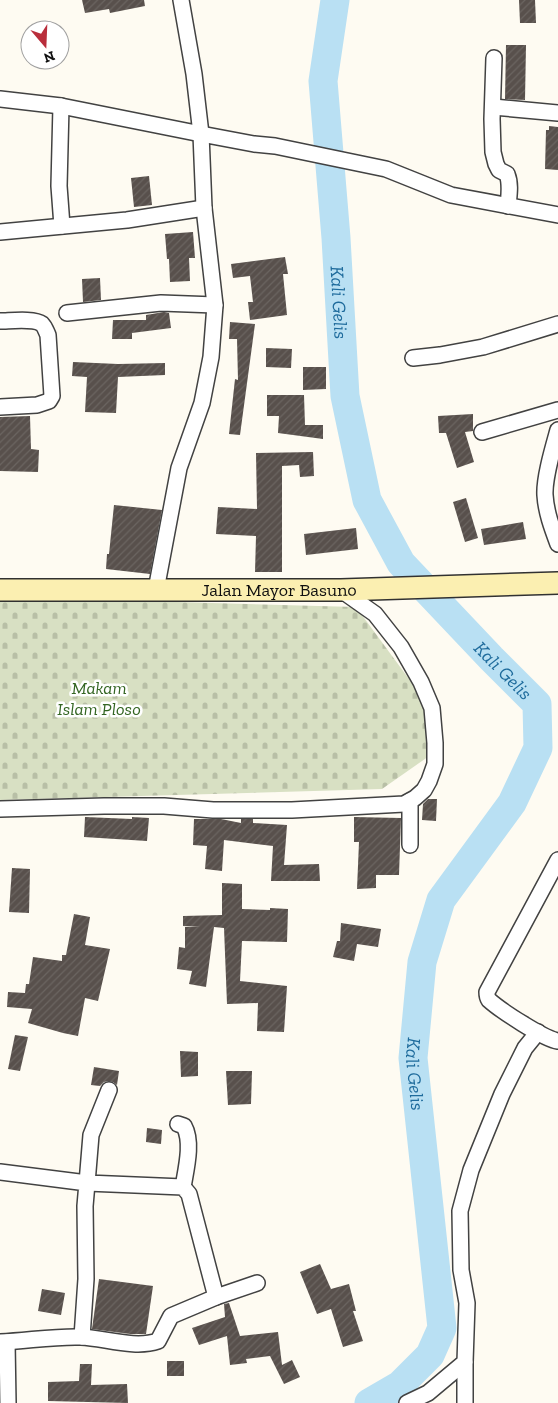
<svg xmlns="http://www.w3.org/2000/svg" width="558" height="1403" font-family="'Zilla Slab',serif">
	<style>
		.cemetery { fill: url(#cemetery-stones) }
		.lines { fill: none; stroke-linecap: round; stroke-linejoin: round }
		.river { stroke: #b9e0f3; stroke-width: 29 }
		.building { fill: url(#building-hatch) }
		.street-casing { stroke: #424242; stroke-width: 18 }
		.secondary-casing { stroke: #313131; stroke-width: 24 }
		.street { stroke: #fff; stroke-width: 15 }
		.secondary { stroke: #fbefb1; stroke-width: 21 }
		.labels { text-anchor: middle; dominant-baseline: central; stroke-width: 5; stroke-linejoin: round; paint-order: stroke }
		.street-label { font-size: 18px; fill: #0f0f0f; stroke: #fff }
		.park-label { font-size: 18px; font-style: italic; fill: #336522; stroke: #fff }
		.water-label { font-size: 19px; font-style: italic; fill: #1e6b9c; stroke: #fff }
	</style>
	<defs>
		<pattern id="cemetery-stones" width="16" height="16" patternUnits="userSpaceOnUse" patternTransform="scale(1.25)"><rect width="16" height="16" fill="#d8e0c3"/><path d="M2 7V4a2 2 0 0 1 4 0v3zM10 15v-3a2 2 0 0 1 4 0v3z" fill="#b8bfa6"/></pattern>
		<pattern id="building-hatch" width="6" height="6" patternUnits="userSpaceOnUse" patternTransform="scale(1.25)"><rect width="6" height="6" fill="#58504c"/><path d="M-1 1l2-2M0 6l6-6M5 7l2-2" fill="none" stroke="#6b6561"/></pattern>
	</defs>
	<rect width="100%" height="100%" fill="#fefbf2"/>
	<path class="cemetery" d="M0 597 356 607 423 698 432 754 382 789 0 800Z"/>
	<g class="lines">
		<path class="river" id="s1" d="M335 0 323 81 336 238 345 396 367 500 401 563 491 658 537 704 538 748 512 803 441 900 422 962 413 1058 442 1328 430 1355 400 1385 369 1403"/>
	</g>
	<g class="building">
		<path d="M82 0H144L145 6 110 13 109 9 85 13Z"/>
		<path d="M519 0H535L536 23H520Z"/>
		<path d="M506 45H526L525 100 505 99Z"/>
		<path d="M549 126 558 127V170L545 169 546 130H549Z"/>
		<path d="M149 176 152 205 134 207 131 178Z"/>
		<path d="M193 232 195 258H189L190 281 170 282 169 259H167L165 234Z"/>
		<path d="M285 257 288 274H283L287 315 250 320 248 302H253L250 276 233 278 231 264Z"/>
		<path d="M100 278 101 300 83 302 82 279Z"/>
		<path d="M164 312 169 313 171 328 132 333V339H112L113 320H146V315Z"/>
		<path d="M230 322 255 324 240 435 229 434 235 379 238 380 237 339H229Z"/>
		<path d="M266 348 292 349 291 368 266 367Z"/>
		<path d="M73 362 118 364 165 363V375L118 377 116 413 85 412 87 377 72 376Z"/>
		<path d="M303 367H326V389L303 390Z"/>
		<path d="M267 395H304L305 425H323V439L278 433 279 416H267Z"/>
		<path d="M473 414V431L465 432 474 462 457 468 446 433H439L438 416Z"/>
		<path d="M30 416 31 449 39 450 38 472 0 471V417Z"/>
		<path d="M313 452 314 476 300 477 299 465 282 466V572H255L256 536 216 534 218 507 257 509 256 453Z"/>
		<path d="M466 498 478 538 465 542 453 502Z"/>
		<path d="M114 505 162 510 150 574 106 569 107 554H109Z"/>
		<path d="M523 522 526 539 484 545 481 529Z"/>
		<path d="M356 528 358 549 306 555 304 534Z"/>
		<path d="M428 799H437L436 821 422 820 423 804Z"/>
		<path d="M85 817 132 819V817L149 818 147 841 84 837Z"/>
		<path d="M354 817 401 818 399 875H376V888L357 889 359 842H354Z"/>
		<path d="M194 819H221L241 823V819H253V823L287 825 284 865 319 864 320 881H271L273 846 224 840 222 871 205 869 207 846 193 845Z"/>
		<path d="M12 868 30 869 29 913 9 912Z"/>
		<path d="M222 883 242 884V909L270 910V908L288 909 287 942 242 941 240 981 287 986 284 1032 257 1031 258 1003 227 1004 224 928 214 927 206 987 189 984 192 971 177 969 179 947 185 948V927H200L183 926V916L222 915Z"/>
		<path d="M74 914 90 917 85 945 110 949 98 1001 85 998 78 1036 63 1033 28 1023 32 1009 7 1007 8 992 25 993 26 984H29L33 957 62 961V955H66Z"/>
		<path d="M341 923 381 929 378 947 357 944 354 961 333 957 337 941H340Z"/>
		<path d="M15 1035 28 1037 20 1071 8 1069Z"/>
		<path d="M180 1051 198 1052V1076L181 1077Z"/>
		<path d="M94 1067 119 1071 117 1085 113 1082 108 1081 104 1082 100 1086 91 1085Z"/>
		<path d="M226 1071H252L251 1104 228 1105Z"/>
		<path d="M147 1128 162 1130 161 1144 146 1142Z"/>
		<path d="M320 1264 331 1289 349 1284 356 1311H353L363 1341 343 1347 331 1309 317 1314 300 1272Z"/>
		<path d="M99 1279 153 1286 146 1334H130L92 1329Z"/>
		<path d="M42 1289 65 1293 61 1315 38 1311Z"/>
		<path d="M229 1303 240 1336 278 1332 282 1365 292 1360 300 1377 284 1384 270 1356 246 1359 247 1363 230 1365 227 1336 199 1345 192 1328 225 1317 224 1304Z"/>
		<rect x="167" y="1361" width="17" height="15"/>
		<path d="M80 1364H92L91 1385 127 1384 128 1403 48 1401V1382L79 1381Z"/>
	</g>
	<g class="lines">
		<g class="street-casing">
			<g id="street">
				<path d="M494 58 492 119 493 152 496 164 499 170 507 174C511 184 509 195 508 206"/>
				<path d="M0 99 61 106 201 134 194 74 181 0"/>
				<path d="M61 106 59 186 62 226"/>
				<path d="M493 107 558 113"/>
				<path d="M0 232 127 220 204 208"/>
				<path d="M67 313 161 303 215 305"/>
				<path d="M0 321C10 321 34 318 42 324 45 327 46 331 48 335L52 396 49 401 37 405 0 407"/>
				<path d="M413 358 440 355 483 347 558 324"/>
				<path d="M558 430C553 448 544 478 545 495 546 512 552 528 558 544"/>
				<path d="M482 432 558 410"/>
				<path d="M156 590 179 468 202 403 211 357 215 305 204 208 201 134 254 144 275 146 386 169 451 195 558 215"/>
				<path d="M410 801V845"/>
				<path d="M0 809 104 806H164L213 810H292L404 804 415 798 424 790 429 781 435 764V743L432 708 421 682 401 647 375 614 341 590"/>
				<path d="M558 860 487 992C487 996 487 997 489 1000 500 1010 544 1039 558 1041"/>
				<path d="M178 1124 184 1126C193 1142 186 1169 183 1187"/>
				<path d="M0 1172 87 1183 85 1206 86 1279 82 1337"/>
				<path d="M216 1297 257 1283"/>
				<path d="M0 1342C27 1341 54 1336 81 1337 104 1338 135 1349 158 1341L171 1316 216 1297 189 1194 183 1187 87 1183 91 1135 109 1090"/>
				<path d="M7 1342 8 1403"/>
				<path d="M465 1362V1403"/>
				<path d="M407 1403 428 1393 465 1362 467 1303 461 1270 460 1211 471 1170 502 1094 525 1048 538 1032"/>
			</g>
		</g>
		<g class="secondary-casing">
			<g id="secondary">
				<path id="s2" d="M0 590H341L558 583"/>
			</g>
		</g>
		<use href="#street" class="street"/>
		<use href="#secondary" class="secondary"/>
	</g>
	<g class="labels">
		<g class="street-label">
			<text stroke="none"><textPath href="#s2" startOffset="279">Jalan Mayor Basuno</textPath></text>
		</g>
		<g class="park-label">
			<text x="99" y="688">Makam<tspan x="99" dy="21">Islam Ploso</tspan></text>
		</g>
		<g class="water-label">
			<text stroke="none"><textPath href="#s1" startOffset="304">Kali Gelis</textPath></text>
			<text stroke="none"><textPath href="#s1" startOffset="724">Kali Gelis</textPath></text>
			<text stroke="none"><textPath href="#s1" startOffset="1174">Kali Gelis</textPath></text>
		</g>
	</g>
	<g transform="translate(45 45) rotate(161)"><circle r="24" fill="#ffffff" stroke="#9f9f9f"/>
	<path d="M0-4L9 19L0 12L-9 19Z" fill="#b92e3b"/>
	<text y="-8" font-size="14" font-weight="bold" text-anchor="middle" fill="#0f0f0f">N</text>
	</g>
</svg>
